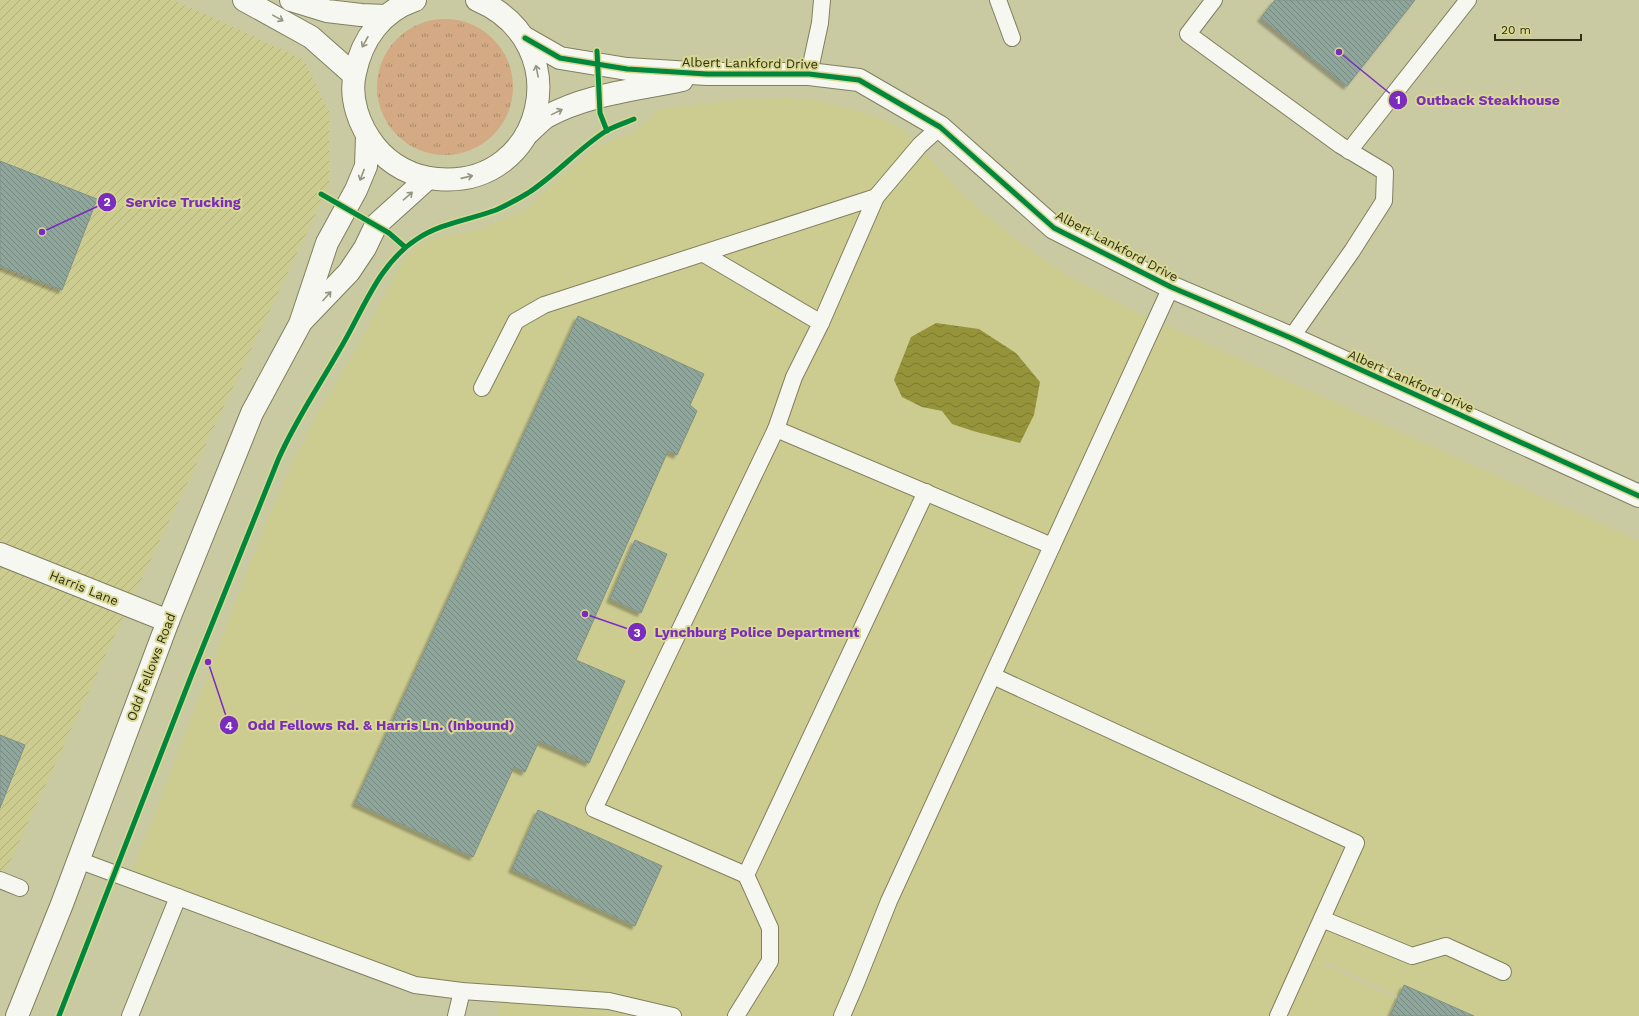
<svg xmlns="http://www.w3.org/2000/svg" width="1639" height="1016" font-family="'Work Sans',sans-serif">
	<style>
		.built { fill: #cdcc90 }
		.industrial { fill: url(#industrial-furrows) }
		.grass { fill: url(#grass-tufts) }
		.water { fill: url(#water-waves) }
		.building { fill: url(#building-back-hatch); stroke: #819185; filter: url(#shadow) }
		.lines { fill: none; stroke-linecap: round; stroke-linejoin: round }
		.service-casing { stroke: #808060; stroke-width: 18 }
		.minor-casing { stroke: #808060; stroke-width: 24 }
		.tertiary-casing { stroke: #808060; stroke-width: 24 }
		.secondary-casing { stroke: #808060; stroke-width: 24 }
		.path { stroke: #c6c6ba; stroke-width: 2.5; stroke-dasharray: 3 2; stroke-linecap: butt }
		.service { stroke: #f7f7f1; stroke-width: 16 }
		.minor { stroke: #f7f7f1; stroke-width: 22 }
		.tertiary { stroke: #f7f7f1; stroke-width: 22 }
		.secondary { stroke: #f7f7f1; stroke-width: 22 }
		.cycleway-casing { stroke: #d9d892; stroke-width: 8 }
		.cycleway { stroke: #00873e; stroke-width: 5 }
		.oneway { stroke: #949482 }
		.labels { text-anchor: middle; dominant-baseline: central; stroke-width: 4; stroke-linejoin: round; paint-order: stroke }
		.street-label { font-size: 13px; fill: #313014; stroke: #d9d892 }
		.leader { fill: none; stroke: #7b2cbf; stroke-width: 1.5 }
		.callout-dot { fill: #7b2cbf; stroke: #d9d892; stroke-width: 1.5 }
		.mark-label { font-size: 12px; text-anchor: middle; font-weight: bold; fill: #fff }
		.callout-label { font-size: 14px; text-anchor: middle; font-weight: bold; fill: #7b2cbf; stroke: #d9d892; stroke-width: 4; stroke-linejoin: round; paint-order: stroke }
	</style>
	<defs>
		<pattern id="industrial-furrows" width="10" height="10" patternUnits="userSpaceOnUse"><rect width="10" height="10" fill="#cdcc90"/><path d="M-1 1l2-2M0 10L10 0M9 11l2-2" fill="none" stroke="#b0b07b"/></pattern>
		<pattern id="grass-tufts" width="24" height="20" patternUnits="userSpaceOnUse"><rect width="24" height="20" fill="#d3aa83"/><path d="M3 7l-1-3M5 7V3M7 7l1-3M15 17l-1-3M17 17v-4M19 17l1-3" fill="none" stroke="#ac8b6a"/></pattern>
		<pattern id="water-waves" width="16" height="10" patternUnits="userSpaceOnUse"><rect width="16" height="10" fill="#96943b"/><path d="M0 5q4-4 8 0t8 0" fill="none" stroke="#7b7930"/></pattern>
		<pattern id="building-back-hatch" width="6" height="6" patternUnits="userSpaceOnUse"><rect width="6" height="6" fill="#8fa69c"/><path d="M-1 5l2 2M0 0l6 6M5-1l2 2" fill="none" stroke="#75887e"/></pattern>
		<filter id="shadow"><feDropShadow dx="-3.5" dy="3.5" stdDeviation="1" flood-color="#0004"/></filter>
	</defs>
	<rect width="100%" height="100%" fill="#c9c9a2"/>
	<path class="built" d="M785 98 822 101 876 116 901 128 965 196 1016 240 1072 278 1131 309 1639 541V1016H497L501 1004 423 989 303 950 126 888 263 531 287 474 315 418 359 344 399 267 415 248 435 238 480 229 525 210 593 149 612 140 632 134 659 109 736 100Z"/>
	<path class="industrial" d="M0 0H172L214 18 304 60 329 112V186L119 626 0 883Z"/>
	<circle class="grass" cx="445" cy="87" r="68"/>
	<path class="water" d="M936 323 979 329 1016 353 1040 382 1034 415 1020 443 973 431 952 424 942 411 922 407 902 397 894 380 911 337Z"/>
	<g class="building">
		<path d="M1275 0H1415L1347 86 1261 18Z"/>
		<path d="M0 161 97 199 62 290 0 266Z"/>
		<path d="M578 316 704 374 690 405 697 411 677 455 668 451 576 660 625 681 589 763 539 741 525 772 514 767 473 857 355 803Z"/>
		<path d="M635 540 667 554 641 613 610 599Z"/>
		<path d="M0 735 25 745 0 808Z"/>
		<path d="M538 810 662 866 635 926 512 869Z"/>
		<path d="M1404 985 1474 1016H1390Z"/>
	</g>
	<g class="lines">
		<g class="service-casing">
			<g id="service">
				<path d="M998 0 1012 38"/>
				<path d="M1214 0 1188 34 1340 145 1385 172 1384 201 1352 251 1291 338"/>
				<path d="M809 74 820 23 822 0"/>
				<path d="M1349 151 1468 0"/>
				<path d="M704 254 821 323"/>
				<path d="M482 388 516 321 544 305 876 197"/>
				<path d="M776 429 1052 546"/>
				<path d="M926 492 746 875 594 809 776 429 794 377 821 323 876 197 920 145 940 127"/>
				<path d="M993 676 1356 843 1278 1016"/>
				<path d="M78 860 415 985 462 991 609 1001 673 1016"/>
				<path d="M0 880 20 888"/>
				<path d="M1322 919 1412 956 1446 946 1503 972"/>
				<path d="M130 1016 178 897"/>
				<path d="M456 1016 462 991"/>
				<path d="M736 1016 770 961V928L746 875"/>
				<path d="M842 1016 857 981 889 901 1171 287"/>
			</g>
		</g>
		<g class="minor-casing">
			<g id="minor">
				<path d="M244 0 311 37 354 75"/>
				<path d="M291 0 327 11 361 15 386 16"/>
				<path d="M0 554 168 621"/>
			</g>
		</g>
		<g class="tertiary-casing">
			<g id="tertiary">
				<path d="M525 38 560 58 627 69 707 74H809L859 80 940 127 1054 228 1171 287 1291 338 1639 496"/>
				<path d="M526 135C532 130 539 122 546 117 587 94 637 90 682 80"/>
			</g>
		</g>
		<g class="secondary-casing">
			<g id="secondary">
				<path d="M415 0C382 11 362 39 355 73 349 98 359 126 375 146 390 165 413 177 437 179 544 189 580 44 477 0"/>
				<path d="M303 320 349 272 365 248 376 225 428 178"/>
				<path d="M17 1016 62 904 168 621 252 413 300 324 327 243 356 190 366 166 367 137"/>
			</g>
		</g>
		<path class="path" d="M1326 964 1399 998"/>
		<use href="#service" class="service"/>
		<use href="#minor" class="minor"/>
		<use href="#tertiary" class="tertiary"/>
		<use href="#secondary" class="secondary"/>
		<g class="cycleway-casing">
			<g id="cycleway">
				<path d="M525 38 560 58 627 69 707 74H809L859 80 940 127 1054 228 1171 287 1291 338 1639 496"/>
				<path d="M597 51 600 113 607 131"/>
				<path d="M321 194 389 233 405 247"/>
				<path d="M59 1016 192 674 278 460C295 421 319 386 340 349 363 311 378 264 417 239 441 223 469 220 496 210 507 205 518 199 528 193 556 175 578 149 606 131 615 126 625 123 634 119"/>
			</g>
		</g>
		<use href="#cycleway" class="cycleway"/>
	</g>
	<defs><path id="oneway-shaft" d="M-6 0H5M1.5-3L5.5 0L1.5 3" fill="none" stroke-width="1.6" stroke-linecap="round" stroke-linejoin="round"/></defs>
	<g class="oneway">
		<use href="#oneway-shaft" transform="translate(278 18) rotate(29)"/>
		<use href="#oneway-shaft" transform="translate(365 42) rotate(119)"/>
		<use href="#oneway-shaft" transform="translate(537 71) rotate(-101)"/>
		<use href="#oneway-shaft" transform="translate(557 112) rotate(-26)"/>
		<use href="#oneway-shaft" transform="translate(362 175) rotate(111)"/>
		<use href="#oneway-shaft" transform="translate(467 177) rotate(-13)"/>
		<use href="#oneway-shaft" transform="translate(408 196) rotate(-41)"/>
		<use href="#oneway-shaft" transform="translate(327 296) rotate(-48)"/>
	</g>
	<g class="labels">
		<g class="street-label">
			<text transform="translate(750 63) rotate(1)">Albert Lankford Drive</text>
			<text transform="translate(1117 246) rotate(28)">Albert Lankford Drive</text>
			<text transform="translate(1411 381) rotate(24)">Albert Lankford Drive</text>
			<text transform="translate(84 588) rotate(22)">Harris Lane</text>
			<text transform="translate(151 667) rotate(-69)">Odd Fellows Road</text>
		</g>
	</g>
	<path class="leader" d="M1339 52L1398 100M42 232L107 202M585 614L637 632M208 662L229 725"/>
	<g class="callout-dot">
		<circle cx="1339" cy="52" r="4"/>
		<circle cx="42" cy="232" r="4"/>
		<circle cx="585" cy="614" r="4"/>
		<circle cx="208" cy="662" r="4"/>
		<circle cx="1398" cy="100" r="10"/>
		<circle cx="107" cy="202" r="10"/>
		<circle cx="637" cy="632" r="10"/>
		<circle cx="229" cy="725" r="10"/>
	</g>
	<g class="mark-label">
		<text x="1398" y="104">1</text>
		<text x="107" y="206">2</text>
		<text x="637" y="637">3</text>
		<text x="229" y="730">4</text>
	</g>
	<g class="callout-label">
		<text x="1488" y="105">Outback Steakhouse</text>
		<text x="183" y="207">Service Trucking</text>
		<text x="757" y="637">Lynchburg Police Department</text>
		<text x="381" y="730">Odd Fellows Rd. &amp; Harris Ln. (Inbound)</text>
	</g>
	<path d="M1495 34v6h86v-6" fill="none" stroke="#313014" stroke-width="2"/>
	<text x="1501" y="34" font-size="12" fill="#313014" stroke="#d9d892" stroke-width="3" paint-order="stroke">20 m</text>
</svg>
